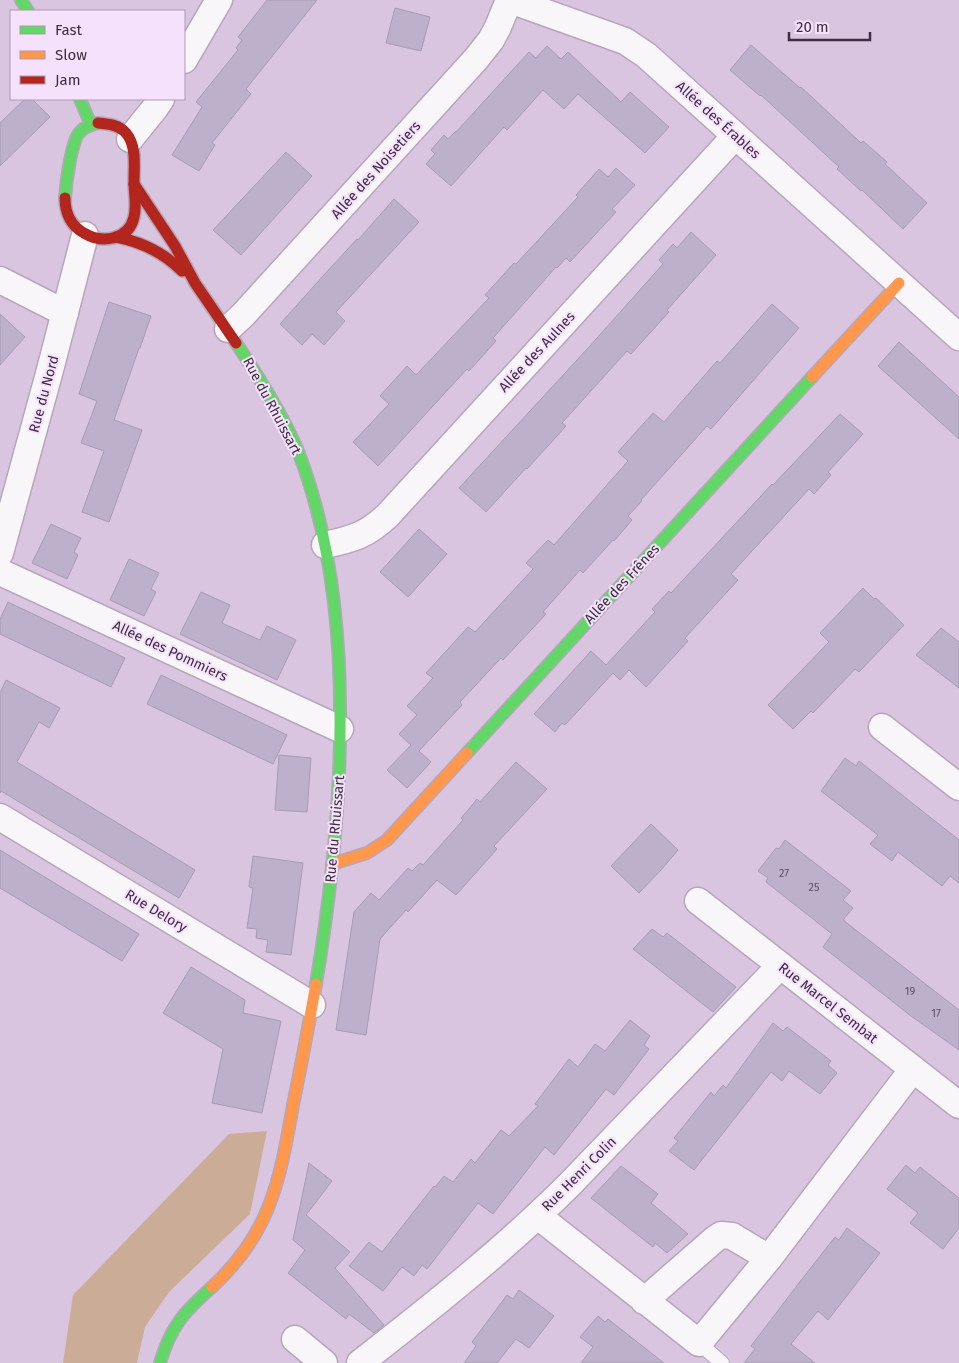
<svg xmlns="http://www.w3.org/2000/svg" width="959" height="1363" font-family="'Fira Sans',sans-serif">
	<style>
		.green { fill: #cbad97 }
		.building { fill: #bdb0cb; stroke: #a79bb1 }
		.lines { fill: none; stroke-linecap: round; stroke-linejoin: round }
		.lane-casing { stroke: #b6a6bb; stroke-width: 16 }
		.street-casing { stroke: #b6a6bb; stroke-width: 29 }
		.fast-casing { stroke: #b6a6bb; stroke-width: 14 }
		.slow-casing { stroke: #b6a6bb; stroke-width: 14 }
		.jam-casing { stroke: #b6a6bb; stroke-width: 14 }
		.lane { stroke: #f9f6fa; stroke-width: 14 }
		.street { stroke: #f9f6fa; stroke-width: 26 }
		.fast { stroke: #63d668; stroke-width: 11 }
		.slow { stroke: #ff974d; stroke-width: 11 }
		.jam { stroke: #b3261e; stroke-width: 11 }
		.labels { text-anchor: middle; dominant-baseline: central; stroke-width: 4; stroke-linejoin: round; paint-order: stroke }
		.number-label { font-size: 11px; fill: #5e4f65 }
		.street-label { font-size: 14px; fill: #3c2d41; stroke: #f5e1fb }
	</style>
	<rect width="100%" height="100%" fill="#d9c5e0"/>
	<path class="green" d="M267 1131 250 1214 169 1292 145 1327 137 1363H63L73 1295 229 1134Z"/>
	<g class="building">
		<path d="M267 0H317L246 89 251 94 212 143 215 145 199 171 172 155 202 107 196 102 238 50 236 48 242 40 238 37Z"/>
		<path d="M395 8 430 17 421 51 386 43Z"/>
		<path d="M751 45 800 88 801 87 861 143 863 141 887 162 885 164 927 203 903 229 862 190 861 191 837 169 839 167 761 95 760 96 730 70Z"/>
		<path d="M547 46 561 59 568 52 621 102 630 92 669 127 645 153 578 94 564 109 543 90 507 130 504 127 451 186 426 164 435 154 431 150 444 135 448 139 456 131V132L529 52 536 58Z"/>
		<path d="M25 99H32L50 117 0 166V123Z"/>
		<path d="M286 152 312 176 241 255 213 230Z"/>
		<path d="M616 168 635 185 612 209 616 212 570 262 566 258 557 268 556 267 493 338 496 341 469 371 467 369 378 466 353 442 389 404 380 396 407 366 416 375 489 298 485 295 514 263 516 264 578 197 576 195 599 169 608 177Z"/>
		<path d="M394 199 419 222 336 312 345 321 324 345 312 334 302 345 280 324 323 276 357 239 358 240Z"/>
		<path d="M691 232 716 255 667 310 669 312 631 354 627 351 562 423 566 426 527 469 526 468 486 512 459 488 589 347 663 264 659 260 673 244 677 248Z"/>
		<path d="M109 302 151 316 140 348H139L114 420 142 430 109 522 82 512 104 451 81 443 97 401 79 394Z"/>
		<path d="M772 304 799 328 711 429 707 426 641 500 642 501 628 516 632 520 614 541 613 540 583 573 580 570 543 612 546 614 503 660 501 658 460 702 462 705 419 751 431 762 407 788 387 770 411 745 399 734 417 715 407 706 433 678 426 673 468 627 475 632 533 569 526 563 548 540 554 545 628 461 618 452 653 413 664 422 717 361 720 363Z"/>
		<path d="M0 314 25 337 0 365Z"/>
		<path d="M899 342 959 397V439L878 366Z"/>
		<path d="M840 414 863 434 828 472 831 475 814 494 809 489 731 574 738 580 685 638 688 641 646 687 629 670 620 680 613 673 565 725 562 723 555 732 534 714 591 651 606 665 655 612 652 609 669 591 671 593 772 484 773 485Z"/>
		<path d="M51 524 81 538 74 552 78 555 67 579 32 563Z"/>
		<path d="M419 529 447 554 408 597 380 572Z"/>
		<path d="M129 559 159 573 151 589 156 592 144 616 110 600Z"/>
		<path d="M863 588 874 599 876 598 904 625 859 672 855 669 813 713 811 711 793 729 768 705 829 642 820 633Z"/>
		<path d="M201 592 230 605 222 623 260 640 267 626 296 640 277 680 180 634Z"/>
		<path d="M8 602 125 658 111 687 0 634V619Z"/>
		<path d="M941 628 959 642V688L916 655Z"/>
		<path d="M161 675 287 735 273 764 147 704Z"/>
		<path d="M6 680 60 708 49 728 39 722 17 762 195 870 179 898 1 791 0 793V693Z"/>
		<path d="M279 755 311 758 307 812 275 810Z"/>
		<path d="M845 758 856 766 859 761 959 840V883L950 876 942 886 898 852 892 861 870 844 878 835 821 791Z"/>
		<path d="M516 762 547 789 494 846 497 849 456 895 437 880 408 912 406 910 380 939 366 1035 336 1030 354 912 371 893 379 900 408 868 412 871 420 863 423 865 463 820 461 818 469 809 477 799 480 802Z"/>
		<path d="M651 824 678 850 661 870 639 893 611 866Z"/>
		<path d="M785 840 851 891 843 900 853 908 843 920 959 1010V1050L911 1016 823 947 832 934 766 882 768 878 758 871 776 848 779 849Z"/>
		<path d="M0 850 139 934 122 961 0 888Z"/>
		<path d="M253 856 303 863 291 955 266 952 268 940 256 938 257 929 247 928 253 888 249 887Z"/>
		<path d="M652 929 663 937 667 933 736 987 713 1012 633 949Z"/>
		<path d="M191 967 245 1000 243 1013 281 1021 262 1113 212 1103 223 1049 163 1013Z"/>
		<path d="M630 1020 650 1036 644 1045 649 1049 614 1095 606 1089 554 1155 545 1147 493 1214 478 1203 427 1269 422 1265 414 1276 402 1267 383 1291 349 1266 369 1242 382 1252 434 1186 435 1187 444 1176 453 1182 471 1159 475 1163 501 1130 509 1136 538 1106 535 1104 569 1059 578 1067 595 1044 605 1051Z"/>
		<path d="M773 1023 783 1031 787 1027 831 1061 828 1065 837 1073 820 1094 789 1071 782 1081 771 1072 694 1170 669 1151 678 1141 674 1138 711 1092 714 1096 723 1085 726 1088Z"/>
		<path d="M309 1163 332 1181 306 1215 350 1252 335 1268 384 1325 374 1333 349 1314 346 1319 288 1273 305 1250 293 1240Z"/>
		<path d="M906 1165 915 1173 920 1167 959 1198V1228L943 1249 910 1223 918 1213 887 1189Z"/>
		<path d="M621 1166 658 1194 651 1203 688 1234 667 1253 655 1243 653 1247 591 1198Z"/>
		<path d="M847 1228 880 1253 828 1320 818 1311 791 1344 815 1363H744L755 1349 751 1346 799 1283 835 1237 839 1240Z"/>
		<path d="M519 1290 554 1316 529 1348 516 1339 497 1363H464L476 1346 472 1342 507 1295 513 1299Z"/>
		<path d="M598 1316 605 1322 608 1319 664 1363H581L593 1347 580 1337Z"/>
	</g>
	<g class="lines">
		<g class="lane-casing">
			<path id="lane" d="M699 1343 722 1363"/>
		</g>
		<g class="street-casing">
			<g id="street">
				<path d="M510 0 625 41 646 55 959 337"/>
				<path d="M184 60 219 0"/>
				<path d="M130 139 155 108 161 99"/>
				<path d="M0 280 65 313"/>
				<path d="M228 329 243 315 476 59 491 40 498 27 509 0"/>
				<path d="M325 545C353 539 367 535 388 515L735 136"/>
				<path d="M0 553 50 370 85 235"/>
				<path d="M0 572 340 729"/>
				<path d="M882 727 959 787"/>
				<path d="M0 817 312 1005"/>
				<path d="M698 901 959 1105"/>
				<path d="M538 1216 699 1343 769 1258 732 1236 721 1235 715 1239 644 1301"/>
				<path d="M769 1258 913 1069"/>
				<path d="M295 1339 324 1363"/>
				<path d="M360 1363C433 1306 505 1249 570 1184L780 966"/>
			</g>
		</g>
		<g class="fast-casing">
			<g id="fast">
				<path d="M21 0 28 11"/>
				<path d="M80 99 91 125"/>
				<path d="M65 198C66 184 71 141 80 132 85 126 92 125 98 123"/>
				<path d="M236 343C259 377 282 413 298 451 330 534 340 622 340 711 341 803 331 894 316 984"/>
				<path d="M467 753 812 377"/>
				<path d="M160 1363C171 1326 184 1312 212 1287"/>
			</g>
		</g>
		<g class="slow-casing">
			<g id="slow">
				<path d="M812 377 899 283"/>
				<path d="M332 864 367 853 387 840 467 753"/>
				<path d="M212 1287C273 1231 280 1177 294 1100 302 1062 309 1023 316 984"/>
			</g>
		</g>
		<g class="jam-casing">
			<g id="jam">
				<path d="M134 184 175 246 195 283 236 343"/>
				<path d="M65 198C65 213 71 226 84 233 102 244 129 240 134 217 137 205 134 193 134 182 134 167 137 146 126 133 119 125 109 124 98 123"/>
				<path d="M116 237C142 242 163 252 182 271"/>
			</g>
		</g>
		<use href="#lane" class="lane"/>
		<use href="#street" class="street"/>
		<use href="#fast" class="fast"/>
		<use href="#slow" class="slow"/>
		<use href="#jam" class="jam"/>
	</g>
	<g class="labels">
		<g class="number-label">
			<text x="784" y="873">27</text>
			<text x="814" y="887">25</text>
			<text x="910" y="991">19</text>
			<text x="936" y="1013">17</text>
		</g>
		<g class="street-label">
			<text transform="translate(718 120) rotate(42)">Allée des Érables</text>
			<text transform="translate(376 170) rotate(-48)">Allée des Noisetiers</text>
			<text transform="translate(537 352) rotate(-47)">Allée des Aulnes</text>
			<text transform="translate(44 394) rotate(-75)">Rue du Nord</text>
			<text transform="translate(272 406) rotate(62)">Rue du Rhuissart</text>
			<text transform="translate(622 584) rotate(-47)">Allée des Frênes</text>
			<text transform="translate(170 651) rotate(25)">Allée des Pommiers</text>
			<text transform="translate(335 829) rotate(-85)">Rue du Rhuissart</text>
			<text transform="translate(156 911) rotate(31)">Rue Delory</text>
			<text transform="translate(828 1003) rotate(38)">Rue Marcel Sembat</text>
			<text transform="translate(579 1174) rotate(-45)">Rue Henri Colin</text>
		</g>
	</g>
	<rect x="10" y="10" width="175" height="90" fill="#f5e1fb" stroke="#ab99b1"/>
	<rect x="20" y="26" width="25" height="8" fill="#63d668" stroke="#ab99b1"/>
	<text x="55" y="35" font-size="15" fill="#3c2d41">Fast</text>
	<rect x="20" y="51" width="25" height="8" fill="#ff974d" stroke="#ab99b1"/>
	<text x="55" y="60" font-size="15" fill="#3c2d41">Slow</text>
	<rect x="20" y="76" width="25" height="8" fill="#b3261e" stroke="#ab99b1"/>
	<text x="55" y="85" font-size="15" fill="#3c2d41">Jam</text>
	<path d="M789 32v8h81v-8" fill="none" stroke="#3c2d41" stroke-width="2.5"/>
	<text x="796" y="32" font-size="15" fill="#3c2d41" stroke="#f5e1fb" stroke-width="4" paint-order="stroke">20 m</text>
</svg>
